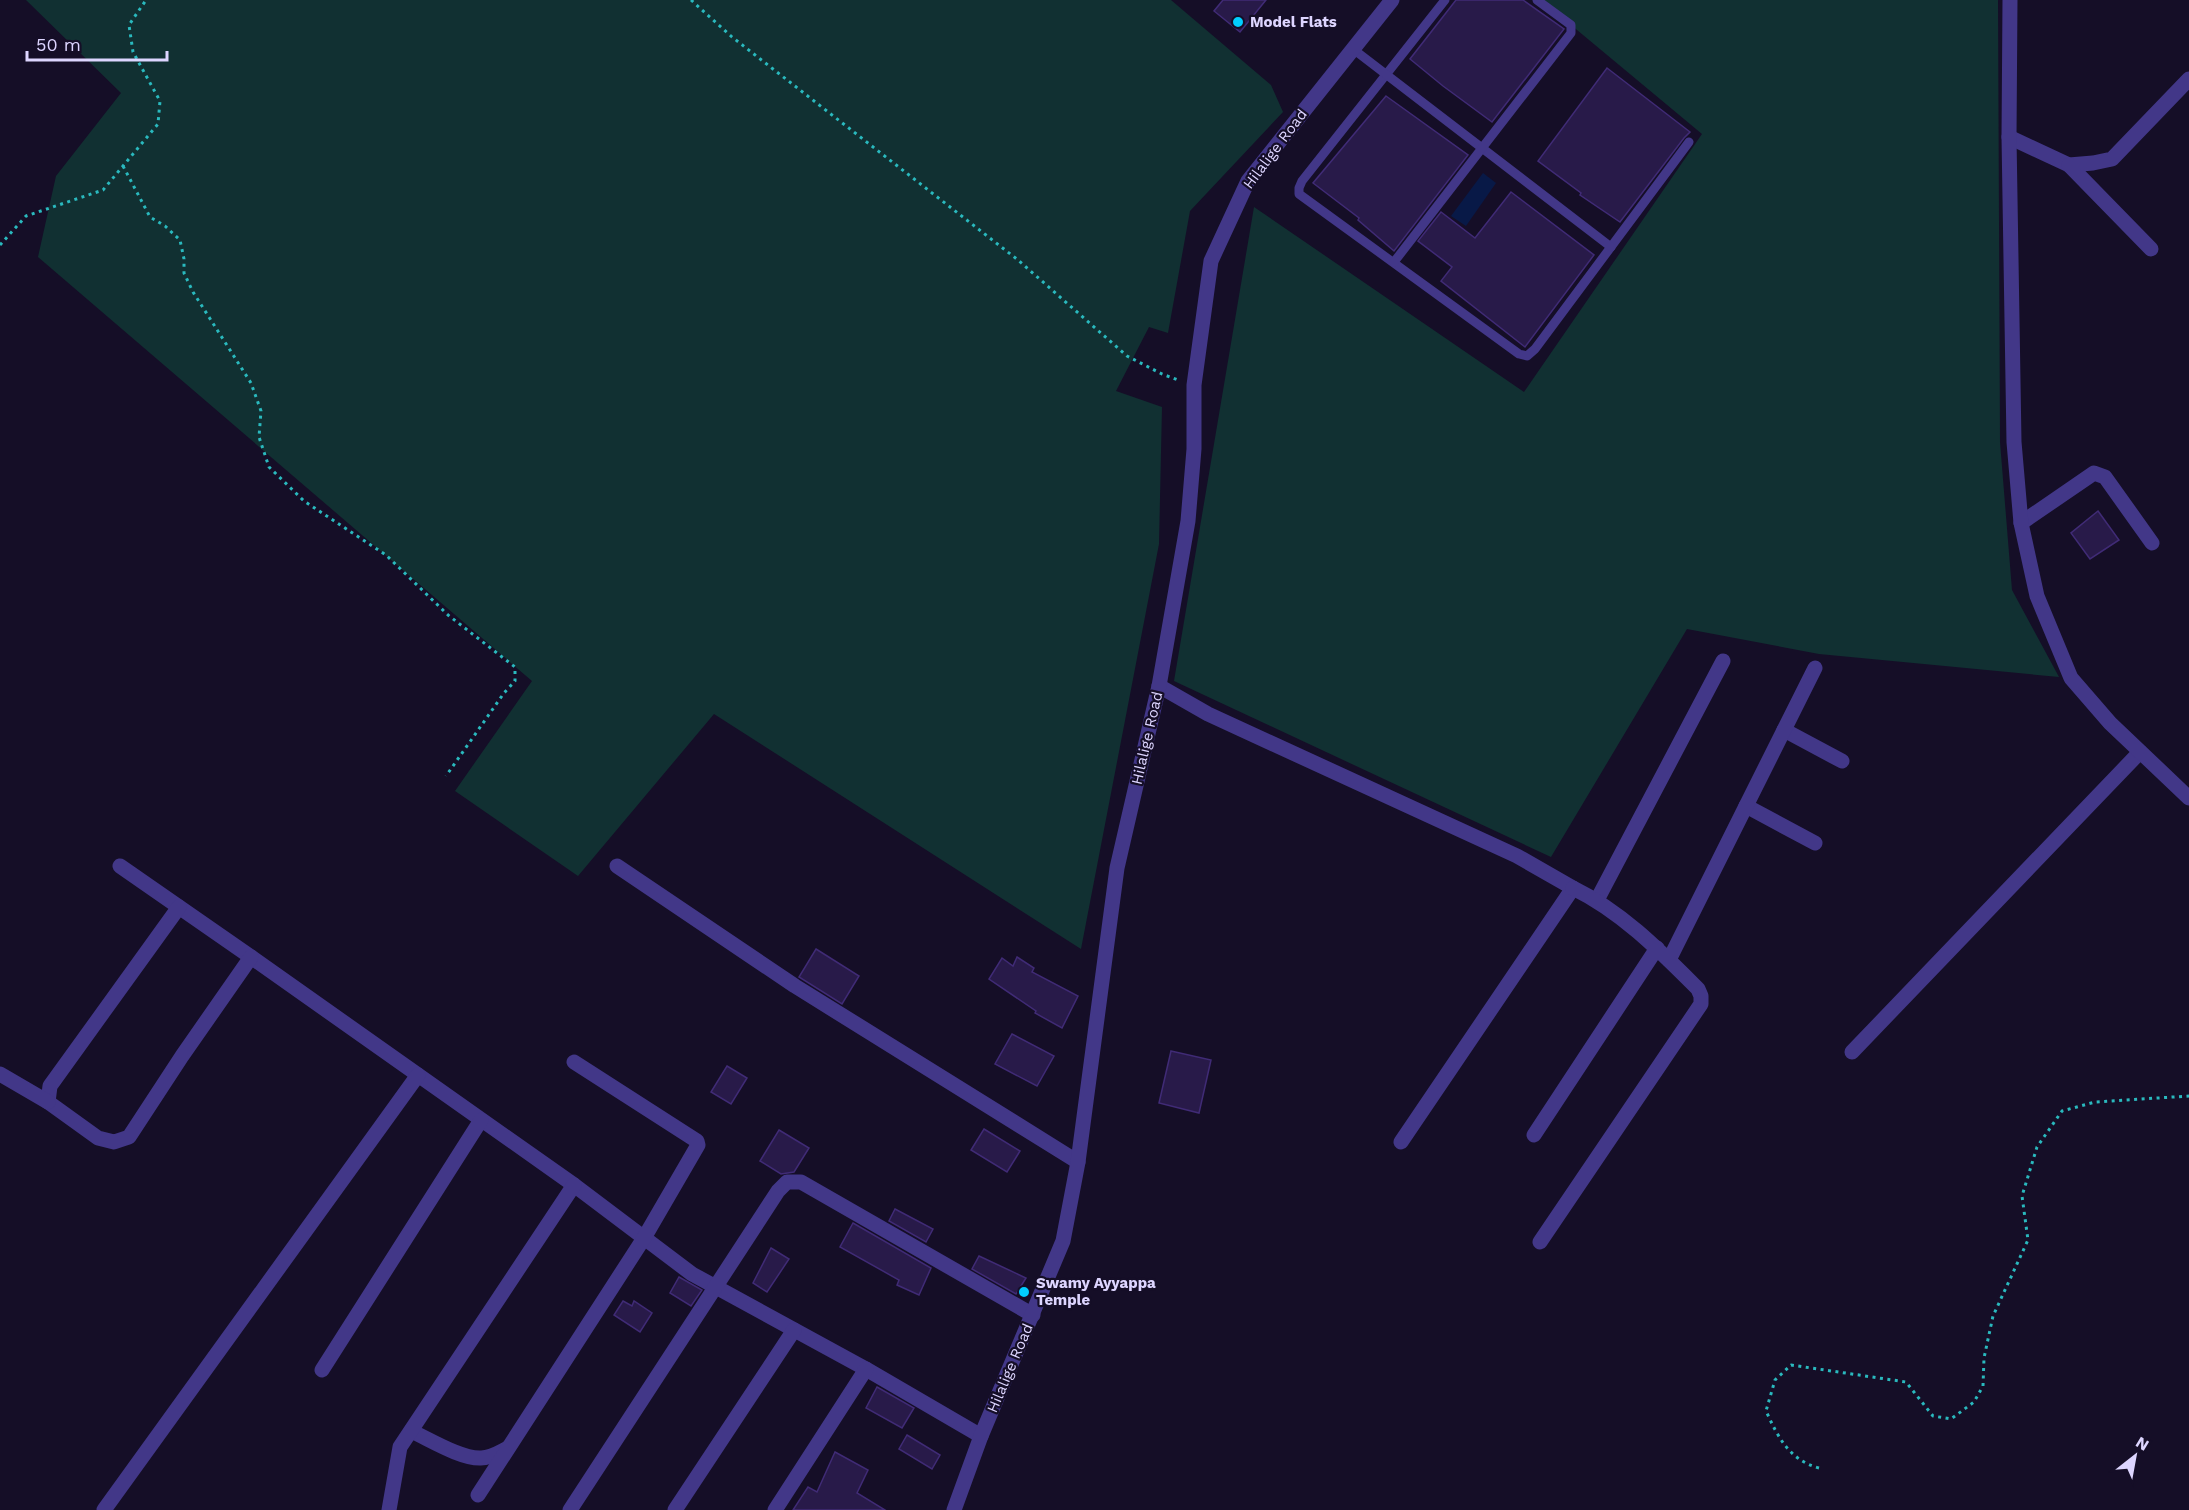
<svg xmlns="http://www.w3.org/2000/svg" width="2189" height="1510" font-family="'Work Sans',sans-serif">
	<style>
		.green { fill: #113032 }
		.water { fill: #081947 }
		.building { fill: #281a49; stroke: #402b76; stroke-width: 1.5 }
		.lines { fill: none; stroke-linecap: round; stroke-linejoin: round }
		.path { stroke: #2ab9be; stroke-width: 3; stroke-dasharray: 3 4.5; stroke-linecap: butt }
		.service { stroke: #423788; stroke-width: 9 }
		.minor { stroke: #423788; stroke-width: 15 }
		.tertiary { stroke: #423788; stroke-width: 15 }
		.poi-dot { fill: #01ceff; stroke: #150e27; stroke-width: 2 }
		.labels { text-anchor: middle; dominant-baseline: central; stroke-width: 4.5; stroke-linejoin: round; paint-order: stroke }
		.poi-label { font-size: 15px; font-weight: bold; fill: #ddd5ff; stroke: #150e27; text-anchor: start }
		.street-label { font-size: 15px; fill: #ddd5ff; stroke: #150e27 }
	</style>
	<rect width="100%" height="100%" fill="#150e27"/>
	<g class="green">
		<path d="M26 0H1171L1271 85 1283 112 1190 211 1168 333 1149 327 1116 391 1162 407 1159 544 1081 949 714 714 578 876 455 791 532 681 38 257 56 176 121 93Z"/>
		<path d="M1541 0H1998L2000 442 2012 590 2059 677 1819 654 1687 629 1551 857 1174 681 1254 207 1524 392 1702 134Z"/>
	</g>
	<path class="water" d="M1483 173 1496 183 1466 226 1451 216Z"/>
	<g class="building">
		<path d="M1223 0H1266L1240 32 1214 11Z"/>
		<path d="M1456 0H1523L1564 29 1492 122 1443 86 1410 59Z"/>
		<path d="M1607 68 1690 132 1684 138 1620 222 1580 195 1581 193 1538 161Z"/>
		<path d="M1386 96 1468 155 1394 251 1358 220 1359 218 1313 183Z"/>
		<path d="M1511 192 1594 255 1525 347 1441 281 1452 267 1418 241 1441 212 1475 238Z"/>
		<path d="M2098 511 2119 540 2090 559 2071 533Z"/>
		<path d="M816 949 859 976 842 1004 799 977Z"/>
		<path d="M1017 957 1034 968 1032 972 1078 996 1062 1028 1035 1013 1036 1011 989 979 1002 958 1013 966Z"/>
		<path d="M1012 1034 1054 1056 1037 1086 995 1064Z"/>
		<path d="M1171 1051 1211 1060 1199 1113 1159 1103Z"/>
		<path d="M727 1066 747 1078 731 1104 711 1092Z"/>
		<path d="M984 1129 1020 1151 1007 1172 971 1150Z"/>
		<path d="M779 1130 809 1148 794 1172 781 1174 760 1161Z"/>
		<path d="M895 1209 933 1229 926 1242 889 1221Z"/>
		<path d="M853 1223 931 1268 919 1295 897 1285 899 1280 840 1247Z"/>
		<path d="M771 1248 789 1259 767 1292 753 1283Z"/>
		<path d="M979 1256 1026 1278 1016 1294 972 1269Z"/>
		<path d="M679 1277 702 1290 691 1306 670 1293Z"/>
		<path d="M623 1301 632 1306 634 1301 652 1313 640 1332 614 1315Z"/>
		<path d="M877 1387 914 1408 902 1428 866 1408Z"/>
		<path d="M907 1435 940 1455 932 1469 899 1449Z"/>
		<path d="M835 1452 868 1470 857 1493 885 1510H793L808 1487 817 1492Z"/>
	</g>
	<g class="lines">
		<g class="path">
			<path d="M691 0 732 37 1018 260 1127 356 1162 374 1178 380"/>
			<path d="M123 166 150 217 165 226 180 240 184 259V273L193 292 251 383 261 411 259 437 269 467 304 501 386 555 448 615 515 667V681L504 693 446 776"/>
			<path d="M0 245 26 216 103 190 158 124 160 101 133 52 129 25 146 0"/>
			<path d="M1819 1468C1789 1460 1778 1437 1766 1411L1775 1380 1791 1365 1906 1382 1933 1416 1951 1419 1974 1402 1983 1386 1984 1358 1993 1316 2028 1240 2022 1196 2037 1147 2062 1111 2095 1102 2189 1096"/>
		</g>
		<g class="service">
			<path d="M1445 0 1302 181 1299 188V194L1519 354 1527 356 1535 349 1689 142"/>
			<path d="M1353 49 1611 247"/>
			<path d="M1394 262 1571 33V25L1537 0"/>
		</g>
		<g class="minor">
			<path d="M2009 137 2069 165 2093 163 2112 159 2189 79"/>
			<path d="M2069 165 2151 249"/>
			<path d="M2021 523 2094 473 2105 477 2152 543"/>
			<path d="M1159 686 1208 714 1517 856 1573 888 1401 1142"/>
			<path d="M1784 730 1842 761"/>
			<path d="M1746 806 1815 843"/>
			<path d="M120 866 251 957 574 1185 692 1274 866 1369 981 1436"/>
			<path d="M617 866 795 986 1078 1162"/>
			<path d="M1597 900 1723 661"/>
			<path d="M179 907 50 1086 48 1102 98 1138 114 1142 129 1137 182 1056 251 957"/>
			<path d="M1669 960 1815 668"/>
			<path d="M1852 1052 2140 752"/>
			<path d="M0 1074 48 1102"/>
			<path d="M1534 1135 1657 948"/>
			<path d="M1540 1242 1701 1004V996L1698 989C1660 951 1622 912 1573 888"/>
			<path d="M322 1370 481 1120"/>
			<path d="M411 1431C429 1439 461 1459 481 1458 491 1458 500 1452 508 1448"/>
			<path d="M478 1495 644 1238 698 1145 697 1141 574 1062"/>
			<path d="M104 1510 418 1075"/>
			<path d="M389 1510 400 1447 574 1185"/>
			<path d="M570 1510 778 1191 787 1182H801L1033 1315"/>
			<path d="M675 1510 794 1330"/>
			<path d="M775 1510 866 1369"/>
		</g>
		<g class="tertiary">
			<path d="M2010 0 2009 137 2014 442 2021 523 2037 596 2071 678 2110 723 2189 798"/>
			<path d="M954 1510 981 1436 1063 1241 1078 1162 1117 868 1159 686 1188 521 1194 449V385L1211 261 1248 181 1392 0"/>
		</g>
	</g>
	<g class="poi-dot">
		<circle cx="1238" cy="22" r="6"/>
		<circle cx="1024" cy="1292" r="6"/>
	</g>
	<g class="labels">
		<g class="poi-label">
			<text x="1250" y="22">Model Flats</text>
			<text x="1036" y="1283">Swamy Ayyappa<tspan x="1036" dy="17">Temple</tspan></text>
		</g>
		<g class="street-label">
			<text transform="translate(1275 149) rotate(-53)">Hilalige Road</text>
			<text transform="translate(1147 738) rotate(-77)">Hilalige Road</text>
			<text transform="translate(1010 1368) rotate(-67)">Hilalige Road</text>
		</g>
	</g>
	<g transform="translate(2135 1456) rotate(31)" stroke="#150e27" stroke-width="4.5" paint-order="stroke">
	<path d="M0-4.5L10 22L0 15L-10 22Z" fill="#ddd5ff"/>
	<text y="-9" font-size="16" font-weight="bold" text-anchor="middle" fill="#ddd5ff">N</text>
	</g>
	<path d="M27 51v9h140v-9" fill="none" stroke="#ddd5ff" stroke-width="3"/>
	<text x="36" y="51" font-size="18" fill="#ddd5ff" stroke="#150e27" stroke-width="4.5" paint-order="stroke">50 m</text>
</svg>
